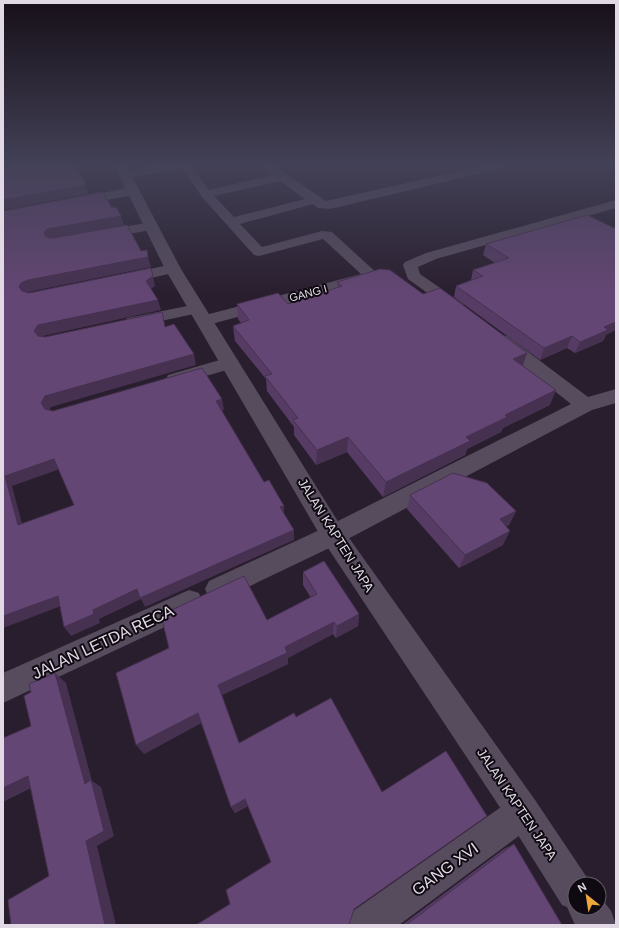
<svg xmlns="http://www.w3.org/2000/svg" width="619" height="928" font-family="Arial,sans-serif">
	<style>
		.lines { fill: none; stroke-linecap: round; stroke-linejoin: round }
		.street { fill: #574c5e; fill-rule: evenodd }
		.secondary { fill: #574c5e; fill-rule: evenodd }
		.wall { fill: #563c64 }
		.shaded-wall { fill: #463151 }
		.building { fill: #644674; stroke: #463151; fill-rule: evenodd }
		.labels { text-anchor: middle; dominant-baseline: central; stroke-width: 4; stroke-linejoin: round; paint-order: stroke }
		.far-street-label { font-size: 11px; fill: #e1dae5; stroke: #0f0a11 }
		.street-label { font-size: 13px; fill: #e1dae5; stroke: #0f0a11 }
		.near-street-label { font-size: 16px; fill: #e1dae5; stroke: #0f0a11 }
	</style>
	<rect width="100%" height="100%" fill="#291e2e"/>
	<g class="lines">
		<g class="street">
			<path d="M163 165H194L192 167 209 190 272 175 259 165H273L326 201 487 165H509L503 168 330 209 318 208 313 204 240 224 262 247 322 231 332 232 380 276 377 279 370 281 204 326 198 325 196 321 198 317 361 274 323 239 259 256 254 255 202 197 183 169 125 178 121 176 119 174 121 172 125 170ZM280 181 305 199 234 217 214 196Z"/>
			<path d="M133 187 137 188 139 191 137 194 77 206 73 205 71 202 73 199 77 198Z"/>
			<path d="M616 200V208L436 259 418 267 420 274 463 304 465 307 463 310 457 312 451 310 408 279 403 265 405 262 426 253Z"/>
			<path d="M151 222 156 223 158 226 156 229 101 239 96 238 94 235 96 232 101 231Z"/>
			<path d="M173 264 178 266 181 269 178 272 123 284 118 282 115 279 118 276Z"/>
			<path d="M197 304 203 306 205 309 203 312 133 327 127 326 125 322 127 318 133 317Z"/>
			<path d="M501 335 507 336 588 397 616 389V403L592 410 342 542 227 597 218 601 209 597 205 589 209 581 324 528 571 404 495 344 492 340 495 336Z"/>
			<path d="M230 357 237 359 239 363 237 367 175 385 168 383 166 379 168 375Z"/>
			<path d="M189 590 199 593 202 602 199 611 3 703V673Z"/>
			<path d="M523 795 535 800 540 812 535 824 399 925H348L353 911 511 800Z"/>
		</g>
		<path class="secondary" d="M114 165H126L181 269 342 528 535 800 588 879 590 884H575V908H599V895L611 911 616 925H575L567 907 562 905 511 824 324 542 165 269Z"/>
	</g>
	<g class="wall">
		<path d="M614 228 606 335 603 341 575 353 567 348 540 360 454 297 456 286 471 280 473 270 495 263 483 255 486 244Z"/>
		<path d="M337 282 523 365 550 405 503 428 501 432 467 449 465 455 383 497 347 452 316 465 294 435V427L267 391 266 379 235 341 233 326 241 323 238 319 237 304H288L337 288Z"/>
		<path d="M410 495 516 511 509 525 506 526 503 545 459 568 407 509Z"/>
		<path d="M303 572 359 614 358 626 336 638 333 634 288 658V664L222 695 239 743 354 909 230 904 271 862 248 806 235 813 231 807 201 723 144 754 267 620 311 598 303 585Z"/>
		<path d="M514 844 562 925H402L504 849Z"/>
	</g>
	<g class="shaded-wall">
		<path d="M86 185 88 194 3 210V200Z"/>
		<path d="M121 216 124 225 51 239 48 242 44 232 47 229Z"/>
		<path d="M148 257 151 267 33 291 26 293 24 298 19 287 21 283 28 280Z"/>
		<path d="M153 276 155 286 148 291 146 281Z"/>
		<path d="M158 300 161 310 43 336 39 342 34 331 38 325Z"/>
		<path d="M616 322V330L606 335 603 341 575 353 580 342 604 327Z"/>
		<path d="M572 336 567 348 540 360 544 348Z"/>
		<path d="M527 353 522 368 513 359Z"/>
		<path d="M194 354 196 365 51 407 47 414 41 403 45 396Z"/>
		<path d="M556 390 550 405 503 428 501 432 467 449 465 455 383 497 386 482 505 415Z"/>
		<path d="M222 399 224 410 218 412 216 401Z"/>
		<path d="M348 437 347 452 316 465 317 450Z"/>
		<path d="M54 459 60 469 12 486 25 535 18 525 5 476Z"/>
		<path d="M284 506V516L280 507Z"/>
		<path d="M516 511 509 525 494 533 500 519Z"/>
		<path d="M294 530V540L145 607 141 599 99 619 100 623 71 636 64 627 93 610 137 589Z"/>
		<path d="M510 531 503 545 459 568 465 555Z"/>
		<path d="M58 596 64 605 3 628V616Z"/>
		<path d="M359 614 358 626 336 638 337 626Z"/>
		<path d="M334 622 333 634 288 658V664L222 695 218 685 285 647Z"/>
		<path d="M55 673 66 683 92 781 101 787 114 836 97 846 116 925H105L86 841 85 784Z"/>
		<path d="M198 713 202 722 144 754 136 745Z"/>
		<path d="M28 776 41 783 3 802V788Z"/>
		<path d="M245 799 249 805 235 813 231 807Z"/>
	</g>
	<g class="building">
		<path d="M3 165H75L86 185 3 200Z"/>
		<path d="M103 192 112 208 116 207 121 216 47 229 44 232 46 237 53 238 127 225 141 251 147 250 148 257 28 280 21 283 19 287 22 291 29 293 151 268 153 276 146 281 158 300 38 325 34 331 38 336 45 337 162 312 165 327 174 324 194 354 45 396 41 403 45 409 53 411 202 368 222 399 216 401 264 482 269 480 284 506 280 507 294 530 140 598 137 589 93 610 94 614 64 627 58 596 3 616V211ZM54 459 74 505 18 525 5 476Z"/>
		<path d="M587 215 614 228 616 227V322L604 327 608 330 580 342 572 336 544 348 456 286 483 276 473 270 509 258 486 244Z"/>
		<path d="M380 269 390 270 423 294 440 288 527 353 513 359 556 390 505 415 507 417 466 437 470 441 386 482 348 437 317 450 293 420 298 418 265 376 272 374 233 326 249 320 237 304 278 293 288 304 342 286 337 282Z"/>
		<path d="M453 473 487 483 516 511 500 519 510 531 465 555 410 495Z"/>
		<path d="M324 561 359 614 337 626 334 622 285 647 287 653 218 685 239 743 294 713 296 717 331 698 382 792 446 751 487 816 354 909 349 925H196L230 904 226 890 271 862 245 799 231 807 198 713 136 745 116 673 169 648 161 615 244 576 267 620 317 594 303 572Z"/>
		<path d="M55 673 85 784 91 780 104 831 86 841 105 925H11L8 900 49 876 28 776 3 788V738L31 726 24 696 31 692 29 684Z"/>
		<path d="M514 844 562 925H406Z"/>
	</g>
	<linearGradient id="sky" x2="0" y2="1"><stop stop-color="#171019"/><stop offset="0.56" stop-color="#434157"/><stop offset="1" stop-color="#434157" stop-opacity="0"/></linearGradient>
	<rect width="619" height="295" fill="url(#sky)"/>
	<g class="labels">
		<g class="far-street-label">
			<text transform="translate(308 293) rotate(-15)">GANG I</text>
		</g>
		<g class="street-label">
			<text transform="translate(336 535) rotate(58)">JALAN KAPTEN JAPA</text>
			<text transform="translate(517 804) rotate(56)">JALAN KAPTEN JAPA</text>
		</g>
		<g class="near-street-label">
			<text transform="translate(103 642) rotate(-25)">JALAN LETDA RECA</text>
			<text transform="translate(445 869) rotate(-36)">GANG XVI</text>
		</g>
	</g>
	<rect width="619" height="928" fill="none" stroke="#e1dae5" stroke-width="8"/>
	<g transform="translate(587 896) rotate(330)"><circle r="19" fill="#0f0a11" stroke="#635d66"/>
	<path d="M0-3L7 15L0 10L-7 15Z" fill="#eea73c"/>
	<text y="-6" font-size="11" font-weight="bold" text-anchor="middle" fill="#e1dae5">N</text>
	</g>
</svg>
